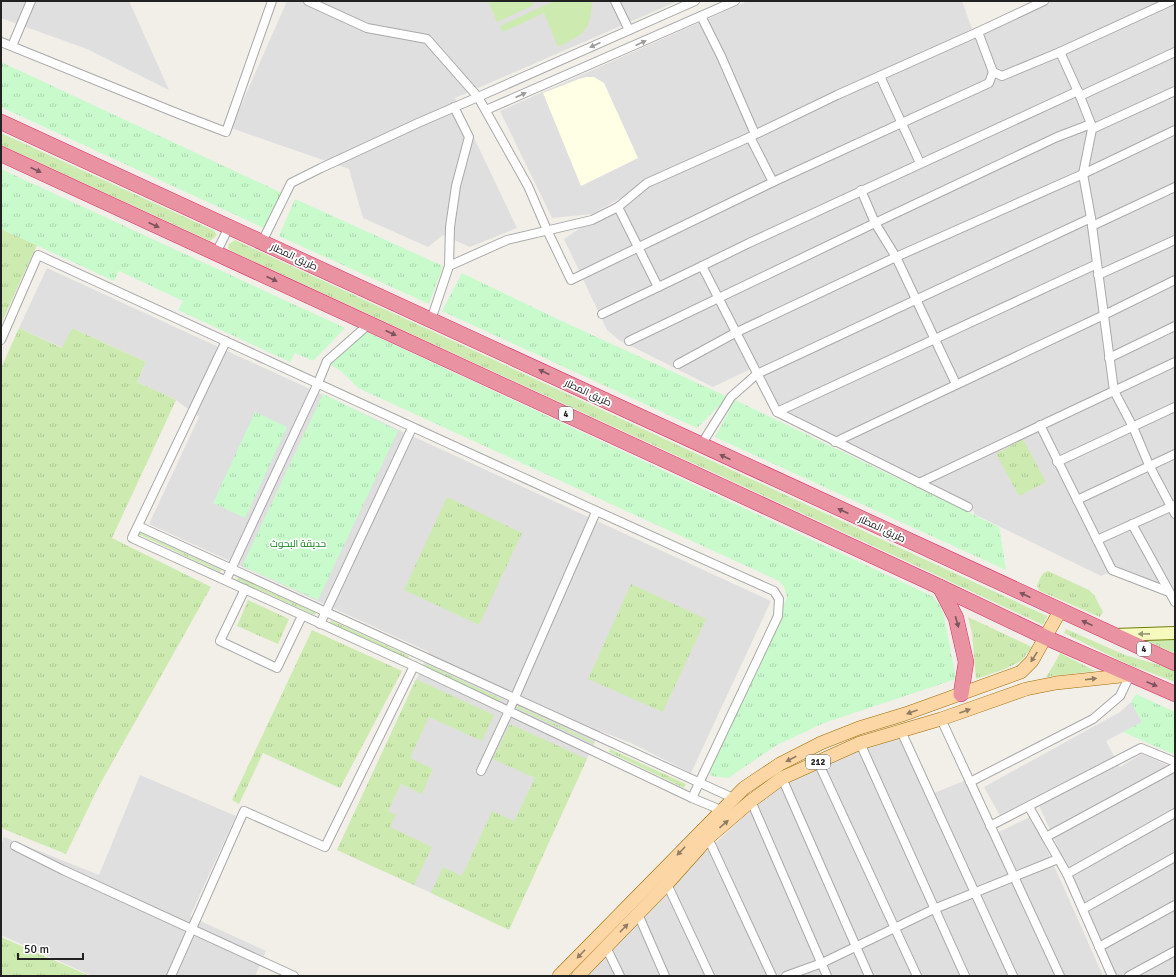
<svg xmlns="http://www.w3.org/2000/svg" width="1176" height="977" font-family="Signika,Cairo,sans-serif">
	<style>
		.residential { fill: #e0dfdf }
		.education { fill: #ffffe5 }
		.grass { fill: url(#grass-tufts) }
		.park { fill: url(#park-tufts) }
		.garden { fill: #cdebb0 }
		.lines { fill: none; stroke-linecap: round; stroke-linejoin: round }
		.street-casing { stroke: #a9a9a9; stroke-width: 10 }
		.secondary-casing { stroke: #707d05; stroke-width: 14 }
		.primary-casing { stroke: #a06b00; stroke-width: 14 }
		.highway-casing { stroke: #dc2a67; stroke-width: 16 }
		.street { stroke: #fff; stroke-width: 8 }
		.secondary { stroke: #f7fabf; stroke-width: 12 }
		.primary { stroke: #fcd6a4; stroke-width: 13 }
		.highway { stroke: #e892a2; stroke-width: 15 }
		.oneway { fill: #9c9c9c }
		.oneway2 { fill: #7b545c }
		.oneway3 { fill: #979978 }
		.oneway4 { fill: #8f7c63 }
		.labels { text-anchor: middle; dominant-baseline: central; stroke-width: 3.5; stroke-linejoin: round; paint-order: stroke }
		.shield { fill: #fff; stroke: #646464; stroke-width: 1 }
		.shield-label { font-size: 9px; font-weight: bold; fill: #222 }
		.street-label { font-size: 10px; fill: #222; stroke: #fff }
		.park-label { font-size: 10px; fill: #0c8416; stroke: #fff }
	</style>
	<defs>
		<pattern id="grass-tufts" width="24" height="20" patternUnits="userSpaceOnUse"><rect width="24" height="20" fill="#cdebb0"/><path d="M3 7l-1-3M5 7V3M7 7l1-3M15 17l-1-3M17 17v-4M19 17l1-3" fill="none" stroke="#b0c997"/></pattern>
		<pattern id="park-tufts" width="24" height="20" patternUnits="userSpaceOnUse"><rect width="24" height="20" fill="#c8facc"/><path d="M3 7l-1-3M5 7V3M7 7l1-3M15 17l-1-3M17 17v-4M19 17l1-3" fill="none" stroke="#acd6af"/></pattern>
	</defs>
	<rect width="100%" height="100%" fill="#f2efe9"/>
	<g class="residential">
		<path d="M1 1H129L169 90 87 49 1 18Z"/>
		<path d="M287 1H678L455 98 517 228 470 247 443 235 428 247 363 218 349 169 231 128Z"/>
		<path d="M748 1H962L972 29 907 61 1037 1H1175V591L1170 584 1162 587 1116 570 1101 576 974 514 973 506 945 490 779 407 759 365 713 387 619 340 607 330 564 239 641 187 592 214 552 218 500 111Z"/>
		<path d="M47 268 771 601 691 773 631 743 600 731 508 928 337 850 429 652 149 524 199 417 176 400 137 382 146 362 72 328 63 348 19 328Z"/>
		<path d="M1131 702 1142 722 1106 741 1120 767 1142 754 1175 769V976H1115L1038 803 1003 821 984 787 1120 712Z"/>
		<path d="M906 736 929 795 969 779 995 834 1032 816 1103 976H582L698 859 778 785 820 763Z"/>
		<path d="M140 775 236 816 190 916 266 951 255 976H92L1 935V845L4 837 99 875Z"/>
	</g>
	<path class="education" d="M586 77H594L604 83 638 158 581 186 543 93 579 79Z"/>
	<g class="grass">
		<path d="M1 133 213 230 217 235 210 241 1 145Z"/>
		<path d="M1 229 37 245 1 324Z"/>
		<path d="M235 240 1047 616 1043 625 919 567 231 251 228 248 229 244Z"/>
		<path d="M19 328 62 348 72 328 146 362 137 382 176 400 112 538 211 587 99 786 66 854 1 828V368Z"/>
		<path d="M1023 439 1046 482 1019 496 996 454Z"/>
		<path d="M447 497 522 533 479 625 404 590Z"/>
		<path d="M139 532 221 570 220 572 138 534Z"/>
		<path d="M1048 571 1089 590 1094 595 1103 612 1100 617 1040 591 1037 587C1039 580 1041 573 1048 571Z"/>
		<path d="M238 577 316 613 315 615 237 580Z"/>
		<path d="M631 584 706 619 663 712 588 679Z"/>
		<path d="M248 600 289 619 278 644 237 626Z"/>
		<path d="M968 617 1032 647 1021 661 1005 669 976 679 972 633Z"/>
		<path d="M331 620 409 656 408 659 330 623Z"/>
		<path d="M1066 629 1125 655 1166 667 1175 671V682L1125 663 1064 633Z"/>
		<path d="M312 630 402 671 340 788 263 753 239 804 232 800Z"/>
		<path d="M1175 638V654L1147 641V640Z"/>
		<path d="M1060 653 1095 671 1046 677 1053 666Z"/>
		<path d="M426 664 501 699 500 702 424 666Z"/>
		<path d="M416 679 494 715 482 741 429 717 410 758 433 769 422 794 401 784 388 811 396 815 390 827 432 847 414 885 337 850Z"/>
		<path d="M518 706 594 742 593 744 517 708Z"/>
		<path d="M510 724 587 759 509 930 431 893 443 867 462 876 492 811 514 821 535 778 493 759Z"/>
		<path d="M610 749 686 784 684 788 609 752Z"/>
		<path d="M1 937 90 976H1Z"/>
	</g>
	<g class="park">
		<path d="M1 62 282 193 264 228 1 107Z"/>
		<path d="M1 169 345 328 313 361 295 353 290 362 178 310 183 301 119 271 114 281 1 229Z"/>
		<path d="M295 199 443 266 429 304 279 236Z"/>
		<path d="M462 273 555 318 728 397 697 428 442 311Z"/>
		<path d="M365 331 932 596 940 605 944 616 956 679 824 723 777 745 728 778 711 776 708 768 787 597 784 587 779 581 358 388 341 371 327 363Z"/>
		<path d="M323 394 398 431 318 600 242 566Z"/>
		<path d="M735 400 999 527 1006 570 715 437Z"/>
		<path d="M255 412 287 427 245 518 213 503Z"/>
		<path d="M1136 694 1175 712V755L1123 732 1142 722 1131 702Z"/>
	</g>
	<g class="garden">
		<path d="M488 1H532L534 5 497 22Z"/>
		<path d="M554 1H592C591 32 583 35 558 47L544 13 503 32 500 26Z"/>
	</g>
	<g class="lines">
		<g class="street-casing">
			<g id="street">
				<path d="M308 1 367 28 427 39 478 97 695 1"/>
				<path d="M615 1 629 30"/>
				<path d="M701 16 721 56 755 134"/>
				<path d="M978 32 993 72"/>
				<path d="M1 42 179 114 226 132 272 1"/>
				<path d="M12 46 31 1"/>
				<path d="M1060 52 1080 96 1091 124 1092 129 1083 174 1091 218 1114 391 1133 427 1149 465 1175 514"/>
				<path d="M880 76 920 163"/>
				<path d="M1080 96 1175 52"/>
				<path d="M486 110 735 1"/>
				<path d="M1092 129 1175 91"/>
				<path d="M750 137 773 182"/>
				<path d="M861 190 875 223 896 257 956 384"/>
				<path d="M618 207 658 287"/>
				<path d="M1092 226 1175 187"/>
				<path d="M262 242 291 183 321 168 418 123 478 97 528 186 547 230 571 280 773 182 989 83 993 72 1002 76 1060 52 1171 1"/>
				<path d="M216 253 229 227"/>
				<path d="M449 266 507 240 592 220 618 207 647 183 750 137 837 95 978 32 1044 1"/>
				<path d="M702 266 777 412 968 507"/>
				<path d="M1098 275 1175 240"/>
				<path d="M602 314 702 266 749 243 1078 91"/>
				<path d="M431 320 449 266 450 227 456 186 469 137 454 107"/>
				<path d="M1 340 38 255C283 367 527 481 774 591L779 599 778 616 692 798"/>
				<path d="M226 341 132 538 414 666 692 798 721 810"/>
				<path d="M629 341 875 223 1057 137 1091 124"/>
				<path d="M1109 358 1175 326"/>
				<path d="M678 364 735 333 896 257 1083 174 1175 130"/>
				<path d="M777 412 1097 264"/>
				<path d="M1040 425 1112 570 1169 592"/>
				<path d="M835 442 1104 315 1175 280"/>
				<path d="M701 445 731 397 757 374 1091 218"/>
				<path d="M1057 462 1175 407"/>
				<path d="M919 483 1175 362"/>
				<path d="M1077 500 1175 454"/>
				<path d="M1132 524 1175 602"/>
				<path d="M138 526 733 798"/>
				<path d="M1097 540 1175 505"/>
				<path d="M226 580 318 383 327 361 369 324"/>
				<path d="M245 589 220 641 277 668 302 616"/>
				<path d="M320 624 412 428"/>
				<path d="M941 719 1060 976"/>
				<path d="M901 731 1013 976"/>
				<path d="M860 743 965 976"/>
				<path d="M818 762 917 976"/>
				<path d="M481 771 509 711 596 512"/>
				<path d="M782 778 869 976"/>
				<path d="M970 782 1093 719 1120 696 1130 675"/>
				<path d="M751 801 827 976"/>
				<path d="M1029 807 1067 874 1112 976"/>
				<path d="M990 826 1141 748 1175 762"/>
				<path d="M1046 837 1175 767"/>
				<path d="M708 838 772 976"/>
				<path d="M15 846 63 870 294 976"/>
				<path d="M1067 874 1175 813"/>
				<path d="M667 884 710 976"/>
				<path d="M1083 909 1175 857"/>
				<path d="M638 914 665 976"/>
				<path d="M606 947 620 976"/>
				<path d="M1099 947 1175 905"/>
				<path d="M171 976 244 811 325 847 414 666"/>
				<path d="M786 976 822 963 934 909 1058 859"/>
				<path d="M1129 976 1175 951"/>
			</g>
		</g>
		<g class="secondary-casing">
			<path id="secondary" d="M1114 635 1175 633"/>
		</g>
		<g class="primary-casing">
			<g id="primary">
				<path d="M559 976 744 788 780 764 821 743 859 728 905 714 1021 672 1032 661 1060 611"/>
				<path d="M578 976 667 884 708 838 751 801 782 778 860 743 941 719 1026 689 1056 683 1130 675"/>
			</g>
		</g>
		<g class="highway-casing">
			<g id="highway">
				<path d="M1 122 1175 663"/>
				<path d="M1 154 940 587 1047 638 1175 694"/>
				<path d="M940 587 956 618 966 662 961 694"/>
			</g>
		</g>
		<use href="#street" class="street"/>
		<use href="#secondary" class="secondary"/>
		<use href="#primary" class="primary"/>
		<use href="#highway" class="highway"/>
	</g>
	<defs><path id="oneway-solid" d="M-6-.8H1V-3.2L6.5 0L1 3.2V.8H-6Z"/></defs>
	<g class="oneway">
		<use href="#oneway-solid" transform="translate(641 43) rotate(-24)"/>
		<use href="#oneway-solid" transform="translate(595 45) rotate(156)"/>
		<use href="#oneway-solid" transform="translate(521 95) rotate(-24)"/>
	</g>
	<g class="oneway2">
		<use href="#oneway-solid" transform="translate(36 170) rotate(25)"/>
		<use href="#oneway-solid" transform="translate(154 225) rotate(25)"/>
		<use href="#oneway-solid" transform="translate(272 279) rotate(25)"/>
		<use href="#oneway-solid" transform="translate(391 333) rotate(25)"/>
		<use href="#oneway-solid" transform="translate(544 372) rotate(-155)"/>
		<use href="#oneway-solid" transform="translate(725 457) rotate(-155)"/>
		<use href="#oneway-solid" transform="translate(843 511) rotate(-155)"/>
		<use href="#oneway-solid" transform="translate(1025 595) rotate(-155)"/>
		<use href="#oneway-solid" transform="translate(957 622) rotate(74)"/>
		<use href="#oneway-solid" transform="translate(1087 623) rotate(-156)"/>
		<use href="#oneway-solid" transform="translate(1152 684) rotate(23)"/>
	</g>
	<use class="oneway3" href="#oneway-solid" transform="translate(1144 634) rotate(179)"/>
	<g class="oneway4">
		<use href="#oneway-solid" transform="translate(1034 657) rotate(123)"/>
		<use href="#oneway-solid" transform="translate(1091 679) rotate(-7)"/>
		<use href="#oneway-solid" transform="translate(965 711) rotate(-20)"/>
		<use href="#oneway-solid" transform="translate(912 712) rotate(160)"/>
		<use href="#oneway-solid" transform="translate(791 759) rotate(153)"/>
		<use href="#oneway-solid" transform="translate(724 824) rotate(-41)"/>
		<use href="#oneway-solid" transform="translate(681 851) rotate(134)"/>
		<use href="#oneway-solid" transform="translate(624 928) rotate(-46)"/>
		<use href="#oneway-solid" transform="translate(581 954) rotate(134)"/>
	</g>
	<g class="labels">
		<g class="shield">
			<rect x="559" y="407" width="14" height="14" rx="3"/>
			<rect x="1137" y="642" width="14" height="14" rx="3"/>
			<rect x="806" y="755" width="24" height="14" rx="3"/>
		</g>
		<g class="shield-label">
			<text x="566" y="414">4</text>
			<text x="1144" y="649">4</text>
			<text x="818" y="762">212</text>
		</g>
		<g class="street-label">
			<text transform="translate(294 257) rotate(25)">طريق المطار</text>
			<text transform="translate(588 393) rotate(25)">طريق المطار</text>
			<text transform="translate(882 529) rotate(25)">طريق المطار</text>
		</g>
		<g class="park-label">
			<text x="298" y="544">حديقة البحوث</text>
		</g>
	</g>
	<rect width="1176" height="977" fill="none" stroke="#222222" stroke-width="4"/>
	<path d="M18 953v6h65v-6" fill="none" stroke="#222222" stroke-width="2"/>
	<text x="24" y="953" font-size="12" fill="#222222" stroke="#ffffff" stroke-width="3" paint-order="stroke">50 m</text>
</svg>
